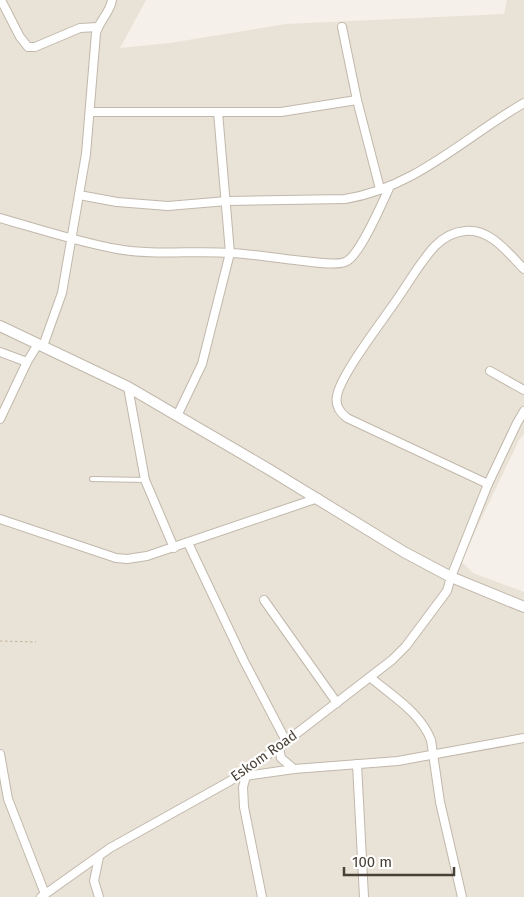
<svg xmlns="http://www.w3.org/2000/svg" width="524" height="897" font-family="'Fira Sans',sans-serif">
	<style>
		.residential { fill: #e9e2d7 }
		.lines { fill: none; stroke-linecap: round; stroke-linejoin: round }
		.service-casing { stroke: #c1b8ab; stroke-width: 6 }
		.minor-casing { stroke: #c1b8ab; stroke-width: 10 }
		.tertiary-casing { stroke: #c1b8ab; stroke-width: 12 }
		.path { stroke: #c3b39c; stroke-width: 1; stroke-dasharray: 2.5 2.5; stroke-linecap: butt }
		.service { stroke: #fff; stroke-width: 4 }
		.minor { stroke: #fff; stroke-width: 8 }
		.tertiary { stroke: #fff; stroke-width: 10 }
		.labels { text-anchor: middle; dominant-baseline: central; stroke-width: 4.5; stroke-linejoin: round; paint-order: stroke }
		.street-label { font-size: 14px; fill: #494137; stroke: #fff }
	</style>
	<rect width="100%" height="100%" fill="#f5f0e9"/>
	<path class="residential" d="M0 0H146L120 48 170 43 286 24 504 14 507 0H524V434L519 440 461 561 473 573 524 592V897H0Z"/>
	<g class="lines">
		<g class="service-casing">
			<path id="service" d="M92 479 145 480"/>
		</g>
		<g class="minor-casing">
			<g id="minor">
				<path d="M1 0 20 37 28 47H35L80 28 98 27"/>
				<path d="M342 27 357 100 380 189"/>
				<path d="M90 112H281L357 100"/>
				<path d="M79 195 117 202 168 206 227 201 345 199C415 188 465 137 524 103"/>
				<path d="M0 218C39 229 78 242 117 249 155 256 193 250 231 253 252 254 273 258 295 260 306 261 338 267 347 261 361 253 383 201 390 186"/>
				<path d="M524 269C508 253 490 228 465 231 454 232 443 238 435 246 419 263 407 286 393 305 380 324 340 376 337 396 335 406 340 412 347 418L488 484 517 423 524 411"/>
				<path d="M43 346 62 293 86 154 96 33C99 21 110 13 112 0"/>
				<path d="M0 352 27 362"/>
				<path d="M490 371 524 390"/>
				<path d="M128 387 145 480 174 548"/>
				<path d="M177 416 202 364 230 253 218 112"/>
				<path d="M0 419 27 362 38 344"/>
				<path d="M0 519 116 558 127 559 147 556 318 498"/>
				<path d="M188 543 244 661 286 741"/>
				<path d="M264 600 337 703"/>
				<path d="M370 677C392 696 420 712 431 740L440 802 462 897"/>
				<path d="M279 747 281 758 294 769"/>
				<path d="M0 754 8 799 45 894"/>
				<path d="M357 764 364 897"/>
				<path d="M246 776 243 787 244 807 262 897"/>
				<path d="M239 777 294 769 398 761 524 738"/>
				<path d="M99 857 94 881 99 897"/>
				<path d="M41 897 110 848 230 781 279 747 392 660 406 646 447 591 451 577 488 484"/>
			</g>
		</g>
		<g class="tertiary-casing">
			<path id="tertiary" d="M0 326 128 387 270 470 404 552 451 577 524 607"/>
		</g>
		<path class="path" d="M0 641 36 642"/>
		<use href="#service" class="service"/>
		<use href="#minor" class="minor"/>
		<use href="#tertiary" class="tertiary"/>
	</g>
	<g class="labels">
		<g class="street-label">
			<text transform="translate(264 756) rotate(-35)">Eskom Road</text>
		</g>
	</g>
	<path d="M344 867v8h110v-8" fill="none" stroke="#494137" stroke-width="2.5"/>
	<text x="352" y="867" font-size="15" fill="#494137" stroke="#ffffff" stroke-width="4" paint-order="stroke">100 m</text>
</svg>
